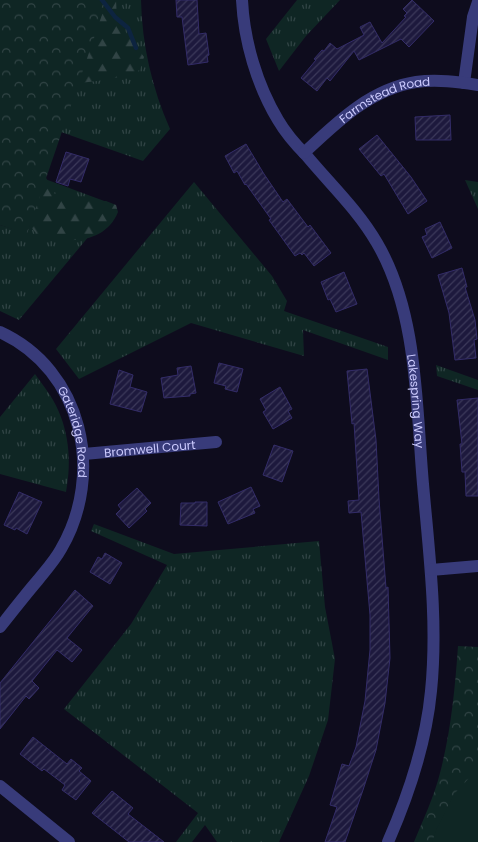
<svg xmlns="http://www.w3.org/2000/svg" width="478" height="842" font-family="Poppins,sans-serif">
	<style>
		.grass { fill: url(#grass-tufts) }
		.forest { fill: url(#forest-firs) }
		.park { fill: url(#park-crowns) }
		.garden { fill: #0f2624 }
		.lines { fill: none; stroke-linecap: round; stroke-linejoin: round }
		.stream { stroke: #0d2440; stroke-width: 4.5 }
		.building { fill: url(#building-hatch); stroke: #332c68 }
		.minor { stroke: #383b7a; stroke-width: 12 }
		.labels { text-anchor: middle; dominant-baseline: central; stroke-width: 4; stroke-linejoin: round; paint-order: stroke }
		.street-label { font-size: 12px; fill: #cbcafd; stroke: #0e0c1d }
	</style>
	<defs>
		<pattern id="grass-tufts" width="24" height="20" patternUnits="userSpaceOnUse" patternTransform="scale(1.25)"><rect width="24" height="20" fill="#0f2624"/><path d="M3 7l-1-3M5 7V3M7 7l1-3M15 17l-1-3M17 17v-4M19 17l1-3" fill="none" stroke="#314445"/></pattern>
		<pattern id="forest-firs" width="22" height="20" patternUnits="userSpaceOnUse" patternTransform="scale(1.25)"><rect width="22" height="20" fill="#0f2624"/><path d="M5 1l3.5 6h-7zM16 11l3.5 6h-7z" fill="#314445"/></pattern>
		<pattern id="park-crowns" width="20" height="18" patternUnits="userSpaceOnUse" patternTransform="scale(1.25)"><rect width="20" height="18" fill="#0f2624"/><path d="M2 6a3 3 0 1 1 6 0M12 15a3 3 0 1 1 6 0" fill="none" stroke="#314445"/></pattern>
		<pattern id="building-hatch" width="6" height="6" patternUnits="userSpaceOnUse" patternTransform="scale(1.25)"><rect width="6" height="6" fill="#1d193d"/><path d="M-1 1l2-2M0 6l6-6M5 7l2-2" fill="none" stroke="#3c395a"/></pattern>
	</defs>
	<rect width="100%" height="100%" fill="#0e0c1d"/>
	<g class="grass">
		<path d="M107 0H141C142 45 152 88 170 129L143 161 61 132Z"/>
		<path d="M297 0H340L306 36 279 71 266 39Z"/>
		<path d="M45 179 115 205 19 320 0 311V225L27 233Z"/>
		<path d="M465 180 478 182V209Z"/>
		<path d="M194 182 272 276 287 301 284 311 388 347V360L303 330 304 356 191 323 79 379 56 349Z"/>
		<path d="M436 365 478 380V390L437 376Z"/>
		<path d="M35 374C41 383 48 391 53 400 69 428 72 461 66 492L0 474V417Z"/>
		<path d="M94 524 174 554 319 541 325 607 335 659 330 703 328 720 309 776 279 842H217L205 825 192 842H176L198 813 64 709 131 624 167 565 91 531Z"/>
	</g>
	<path class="forest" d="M0 0H116L117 20 144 57 140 70C118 80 94 81 71 84L43 172 54 193 60 198 68 201H106L116 205 118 212C108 237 82 243 58 239 51 238 41 237 35 232 32 229 29 223 26 219Z"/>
	<g class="park">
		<path d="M0 0H107L27 234 0 225Z"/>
		<path d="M458 646 478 647V842H414C423 820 434 797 440 773 451 731 455 689 458 646Z"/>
	</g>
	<path class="garden" d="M478 769V842H432L437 828 455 793Z"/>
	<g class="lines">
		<path class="stream" d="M102 0 115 17 128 28 136 48"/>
	</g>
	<g class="building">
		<path d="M176 0H197L199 34 206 33 209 55 207 56 208 62 188 65 182 17H177Z"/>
		<path d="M412 0 434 21 409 47 401 39 359 60 354 51 330 81 327 78 317 91 301 78 316 60 314 59 322 50 324 51 330 43 337 49 364 35 360 27 370 22 382 43 406 17 404 16 407 13 403 9Z"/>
		<path d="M450 115 451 140H416L415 117Z"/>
		<path d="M377 135 411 177 427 201 408 214 384 174 381 176 359 149Z"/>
		<path d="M246 144 264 174 283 202 287 199 308 227 310 225 331 253 314 266 304 253 302 255 300 253 295 256 269 220 271 219 246 184 245 185 237 171 234 173 225 156Z"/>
		<path d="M66 152 89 159 81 182 70 179 68 186 56 182Z"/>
		<path d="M440 222 452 248 432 258 422 237 427 235 425 229Z"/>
		<path d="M462 268 467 287H465L475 320 477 339 474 340 476 358 455 360 449 313 438 275Z"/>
		<path d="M344 272 357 304 336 312 330 299 328 300 321 282Z"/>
		<path d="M219 363 243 369 237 392 225 389 226 386 214 383Z"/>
		<path d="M191 366 196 393 190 394V396L164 398 161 378 178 375 177 368Z"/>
		<path d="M367 369 376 440 379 499 386 588 388 587 390 658 385 703 376 750 363 790 345 842H325L337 807 330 805 342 764 349 766 356 747 365 701 370 650V615L361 512 349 513 348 501 359 500 354 423 352 424 347 371Z"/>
		<path d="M119 370 133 375 130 387 147 392 141 412 110 404Z"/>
		<path d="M280 387 292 409 288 411 292 418 273 429 263 412 266 410 260 399Z"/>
		<path d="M478 398V496H466L465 472H462L460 444H462L457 400Z"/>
		<path d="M274 445 293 451 282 482 263 475Z"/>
		<path d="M251 487 260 506 253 509 255 513 228 524 218 502Z"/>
		<path d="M137 488 151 503 145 509 147 511 129 528 116 514 121 509 118 505Z"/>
		<path d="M19 492 42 502 27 534 16 528 15 530 4 525Z"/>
		<path d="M195 502H207V526L180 525 181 503H195Z"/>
		<path d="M105 553 122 563 110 584 90 572 98 557 102 559Z"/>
		<path d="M75 590 93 606 67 638 82 650 72 662 57 650 32 681 39 688 29 699 26 696 0 729V683Z"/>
		<path d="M33 737 67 764 71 759 82 768 79 771 91 781 76 800 62 790 65 785 44 769 42 771 20 754Z"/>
		<path d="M112 791 133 808 128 814 164 842H129L92 813Z"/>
	</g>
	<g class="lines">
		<g class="minor">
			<path id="s1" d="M242 0C244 41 257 85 278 120 285 132 296 145 306 155 330 184 358 210 377 243 418 313 416 405 423 484 429 553 438 622 431 691 426 744 409 794 388 842"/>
			<path d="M464 83 473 17 478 2"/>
			<path id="s2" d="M304 153C336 123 370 89 416 82 437 79 458 82 478 85"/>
			<path id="s3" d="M0 332C83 370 105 474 61 549 55 560 46 570 38 580 25 595 13 611 0 627"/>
			<path id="s4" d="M84 454 216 442"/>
			<path d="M431 570 478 566"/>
			<path d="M0 786 69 842"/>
		</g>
	</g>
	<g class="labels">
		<g class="street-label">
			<text stroke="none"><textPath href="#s2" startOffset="99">Farmstead Road</textPath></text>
			<text stroke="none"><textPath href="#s1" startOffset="449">Lakespring Way</textPath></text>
			<text stroke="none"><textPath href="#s3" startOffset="131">Gateridge Road</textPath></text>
			<text stroke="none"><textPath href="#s4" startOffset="66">Bromwell Court</textPath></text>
		</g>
	</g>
</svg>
